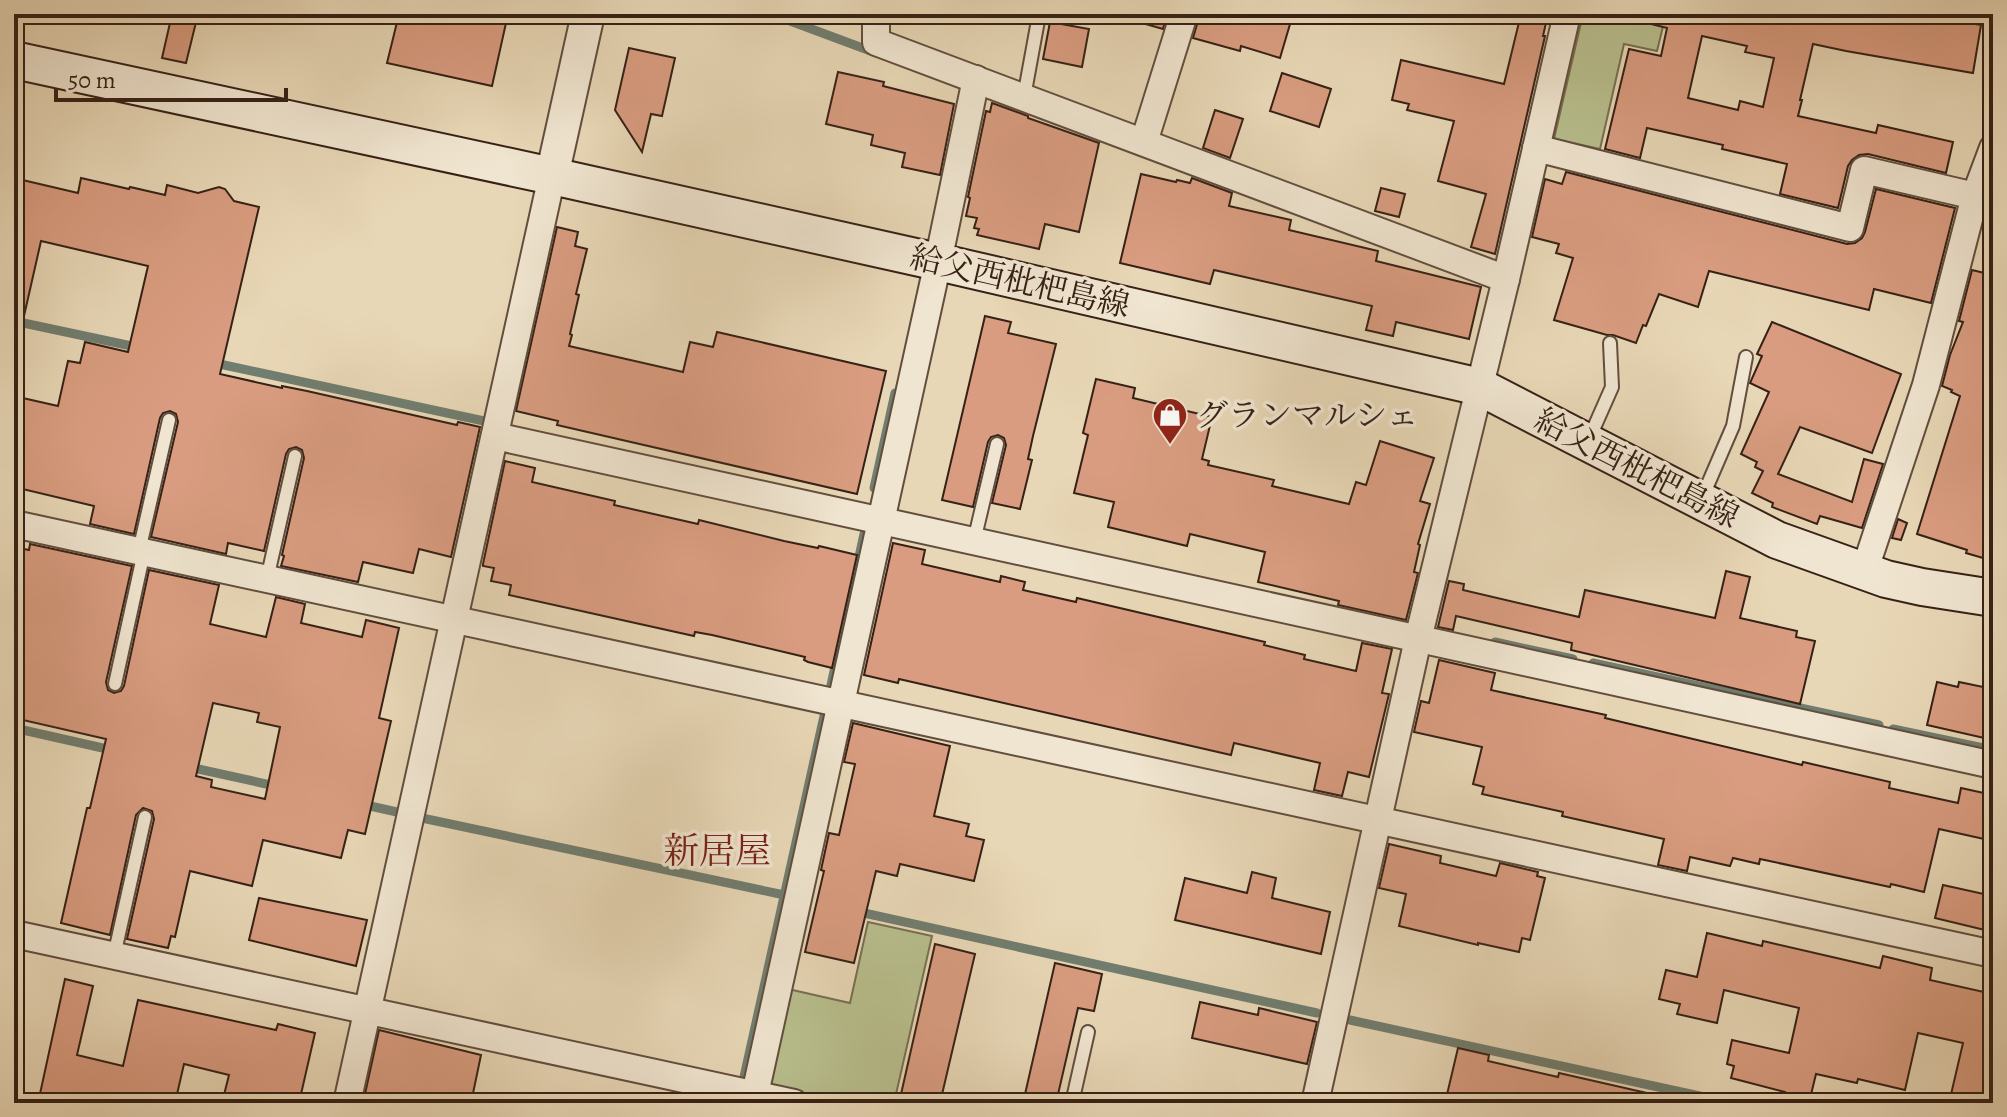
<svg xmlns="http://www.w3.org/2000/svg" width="2007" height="1117" font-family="Alegreya,'Noto Serif JP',serif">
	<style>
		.green { fill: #b8be8d; stroke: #777052; stroke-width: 2 }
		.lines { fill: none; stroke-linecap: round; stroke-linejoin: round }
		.stream { stroke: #717d6f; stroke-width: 9 }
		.building { fill: #d99c80; stroke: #362116; stroke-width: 2; fill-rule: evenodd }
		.service-casing { stroke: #624e3e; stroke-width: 16 }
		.minor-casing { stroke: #624e3e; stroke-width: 30 }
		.tertiary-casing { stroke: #624e3e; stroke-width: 36 }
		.secondary-casing { stroke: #362116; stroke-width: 40 }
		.service { stroke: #f0e5d0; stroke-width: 12 }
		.minor { stroke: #f0e5d0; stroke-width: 26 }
		.tertiary { stroke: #f0e5d0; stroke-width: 32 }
		.secondary { stroke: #f0e5d0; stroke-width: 36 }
		.labels { text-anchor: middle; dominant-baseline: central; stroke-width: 7; stroke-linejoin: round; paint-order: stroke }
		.street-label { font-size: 32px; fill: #362116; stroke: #f0e5d0 }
		.poi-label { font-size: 32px; fill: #362116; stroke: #f0e5d0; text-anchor: start }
		.quarter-label { font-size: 36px; fill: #7a1f14; stroke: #f0e5d0 }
	</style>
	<rect width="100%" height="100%" fill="#e8d7b6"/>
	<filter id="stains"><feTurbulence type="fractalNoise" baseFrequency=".0025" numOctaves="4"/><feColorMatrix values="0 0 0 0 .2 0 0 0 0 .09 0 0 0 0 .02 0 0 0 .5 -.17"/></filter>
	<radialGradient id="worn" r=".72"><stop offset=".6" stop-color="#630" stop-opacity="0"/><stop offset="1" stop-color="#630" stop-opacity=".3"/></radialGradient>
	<g class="green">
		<path d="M1583 14H1666L1657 51 1624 44 1600 149 1554 139Z"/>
		<path d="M868 922 932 936 894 1103H843L766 1086 788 989 850 1003Z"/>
	</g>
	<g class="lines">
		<g class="stream">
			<path d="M781 14 782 18 876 53"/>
			<path d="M14 321 141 348"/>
			<path d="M210 362 484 421"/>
			<path d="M874 488 895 393"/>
			<path d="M1495 642 1573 659"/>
			<path d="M1593 663 1879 725"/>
			<path d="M831 685 864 534"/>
			<path d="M14 728 116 751"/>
			<path d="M1893 729 1993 750"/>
			<path d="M189 767 280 787"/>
			<path d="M361 804 397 812"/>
			<path d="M422 818 789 896"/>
			<path d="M855 911 1317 1013"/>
			<path d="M1350 1020 1732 1103"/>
			<path d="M744 1077 824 716"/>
		</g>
	</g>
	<g class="building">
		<path d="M172 14H198L186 63 162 58Z"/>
		<path d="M399 14H508L492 86 387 63Z"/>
		<path d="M1136 14H1167L1163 29 1135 21Z"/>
		<path d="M1200 14H1293L1280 58 1241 46 1240 51 1193 38Z"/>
		<path d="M1521 14H1548L1543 36H1545L1495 254 1471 247 1486 194 1438 181 1454 121 1407 110 1409 104 1392 100 1401 60 1504 84Z"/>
		<path d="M1652 14H1847L1885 23 1886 14H1919L1981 25 1973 73 1846 51 1813 44 1800 100H1802L1798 116 1876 133 1878 125 1953 142 1946 173 1868 154 1859 155 1852 160 1848 166 1838 208 1780 194 1787 164 1722 149 1723 145 1647 128 1640 158 1605 149 1629 49 1661 56 1667 28 1651 24ZM1702 36 1747 46 1745 52 1774 58 1763 107 1740 101 1738 110 1688 98Z"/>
		<path d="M1050 22 1089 29 1082 67 1043 59Z"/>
		<path d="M629 48 675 58 662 116 651 114 642 152 615 110Z"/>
		<path d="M838 72 884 82 883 86 954 104 940 175 902 167 905 153 871 145 873 135 826 124Z"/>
		<path d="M1282 73 1331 89 1319 127 1270 111Z"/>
		<path d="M992 103 1028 116V118L1099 143 1079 232 1045 224 1039 249 977 235 979 229 974 228 977 218 966 216 970 198 968 197 986 111 990 112Z"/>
		<path d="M1215 110 1243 119 1230 158 1203 148Z"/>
		<path d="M1566 172 1847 244 1855 243 1862 238 1865 232 1876 189 1955 208 1931 303 1874 289 1869 310 1709 271 1698 307 1659 294 1646 326 1643 325 1636 343 1613 335H1607L1554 320 1573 258 1556 253 1559 244 1532 237 1545 179 1562 184Z"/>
		<path d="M1141 174 1176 182 1177 180 1190 183 1192 178 1232 193 1229 206 1291 220 1289 230 1378 251 1376 261 1481 287 1469 339 1396 322 1393 336 1366 330 1372 306 1214 270 1210 284 1120 263Z"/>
		<path d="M14 178 78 193 81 178 129 189 130 187 165 195 167 185 198 193 219 187 225 189 234 201 259 207 220 374 282 388V386L307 391 457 425 458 422 480 427 451 557 419 549 413 573 363 562 358 582 281 566 284 556 282 555 304 458 302 450 296 447 289 449 286 454 264 551 228 543 226 554 151 537 178 422 176 414 170 411 163 413 160 418 134 534 90 524 94 506 14 487V459L20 431 14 430V396L58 406 68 361 80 363 85 342 128 352 148 266 41 241 24 316 14 314Z"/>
		<path d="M1381 188 1405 194 1399 217 1375 211Z"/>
		<path d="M557 227 578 232 575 246 587 249 576 294 579 295 570 334 572 335 569 346 683 372 690 342 713 347 717 332 886 371 857 494 557 425 558 421 516 411Z"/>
		<path d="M1972 270 1993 275V561L1966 553 1967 550 1917 534 1960 396 1951 392 1952 390 1942 386 1950 355 1963 322 1959 321Z"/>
		<path d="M985 316 1011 322 1008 333 1056 344 1033 436 1028 459 1032 460 1020 509 992 503 1006 445 1004 438 998 435 991 437 988 442 973 507 942 500Z"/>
		<path d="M1772 322 1901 374 1872 453 1800 427 1778 474 1852 502 1864 459 1883 464 1862 528 1820 516 1817 524 1772 507 1773 503 1752 493 1763 471 1755 467 1757 462 1741 454 1769 392 1750 383 1762 356 1757 354Z"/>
		<path d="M1096 379 1135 388 1133 398 1212 417 1202 459 1209 461 1208 465 1274 480 1272 486 1349 504 1356 482 1366 485 1380 441 1434 458 1420 501 1430 504 1418 544 1420 545 1414 572 1418 573 1406 620 1338 605 1339 601 1258 582 1265 552 1190 534 1187 546 1108 527 1114 502 1074 493 1088 435 1083 433Z"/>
		<path d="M505 461 535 468 532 482 615 501 614 505 698 524 699 520 784 541 818 548 819 546 857 555 832 668 808 662 804 660 805 657 712 635 695 632 694 636 509 595 511 585 491 581 494 568 483 566V564Z"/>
		<path d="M1898 519 1907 523 1901 540 1892 538Z"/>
		<path d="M893 543 925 550 922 564 1000 582 1001 576 1025 582 1023 590 1076 602 1077 598 1265 642 1264 645 1305 655 1304 659 1356 671 1362 643 1392 649 1382 693 1389 694 1369 777 1348 772 1342 796 1314 790 1320 763 1234 743 1231 755 899 679 898 683 864 675Z"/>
		<path d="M30 544 132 566 106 682 108 690 114 693 121 691 124 686 149 570 219 585 210 624 266 637 276 597 305 604 301 623 362 637 366 620 399 628 379 718 391 721 365 834 348 830 341 858 263 840 252 886 190 871 175 937 171 936 168 948 127 939 154 819 152 811 143 808 136 815 110 935 61 923 87 808H90L106 739 14 718V547L29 550ZM213 703 259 713 257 722 280 727 265 799 211 787 212 780 196 776Z"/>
		<path d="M1726 571 1750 577 1740 618 1797 631 1796 637 1815 641 1800 704 1571 650 1572 643 1456 616 1453 630 1438 627 1449 581 1464 584 1463 590 1579 617 1585 590 1715 618Z"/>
		<path d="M1439 660 1495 673 1491 690 1606 715 1605 718 1802 765 1803 762 1890 782 1889 788 1958 803 1961 788 1993 795V841L1939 829 1924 892 1891 884 1890 887 1760 859 1759 864 1733 858 1730 866 1690 857 1687 871 1658 865 1664 839 1562 816 1563 812 1482 794 1484 787 1473 784 1482 747 1414 732 1421 701 1429 703Z"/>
		<path d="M1937 682 1958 687 1959 682 1993 689V740L1927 725Z"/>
		<path d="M853 723 950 746 934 816 969 824 966 836 984 840 974 881 900 864 897 876 876 871 854 963 805 952 824 871 821 870 829 833 839 835 855 764 844 762Z"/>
		<path d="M1389 844 1441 856 1440 863 1496 876 1500 863 1538 872 1537 876 1545 878 1530 940 1522 938 1519 952 1478 943V945L1399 926 1406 894 1379 888Z"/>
		<path d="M1252 872 1276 878 1272 898 1330 912 1321 954 1175 920 1185 878 1247 893Z"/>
		<path d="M1943 885 1993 896V932L1935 918Z"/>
		<path d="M259 898 367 920 356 966 249 940Z"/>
		<path d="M1707 933 1762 946 1763 941 1880 968 1883 956 1932 968 1930 980 1993 994V1103H1949L1963 1043 1918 1033 1905 1090 1858 1079 1857 1083 1816 1074 1809 1103H1783L1785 1092 1731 1078 1734 1066 1727 1064 1732 1040 1789 1053 1799 1008 1724 990 1717 1023 1677 1014 1680 1004 1659 999 1666 970 1697 977Z"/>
		<path d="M935 944 975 954 940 1103H899Z"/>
		<path d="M1055 963 1102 974 1094 1011 1078 1008 1056 1103H1023Z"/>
		<path d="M65 979 93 986 77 1055 123 1066 138 1000 276 1030 278 1024 315 1033 299 1103H222L229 1075 184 1064 175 1103H38Z"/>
		<path d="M1200 1002 1258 1015 1259 1008 1317 1022 1307 1064 1192 1038Z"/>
		<path d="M379 1030 481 1055 471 1103H363Z"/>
		<path d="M1458 1048 1489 1055 1488 1061 1558 1077 1559 1073 1647 1093 1646 1103H1445Z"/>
	</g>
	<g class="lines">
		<g class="service-casing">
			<g id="service">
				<path d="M1024 97 1039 15 1032 14"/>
				<path d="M1589 439 1612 387 1610 343"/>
				<path d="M1702 498 1733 426 1746 357"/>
				<path d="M974 541 997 444"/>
				<path d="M139 551 169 420"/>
				<path d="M267 579 295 456"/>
				<path d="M115 684 144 552"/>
				<path d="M114 956 145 817"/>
				<path d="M1072 1103 1088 1032"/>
			</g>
		</g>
		<g class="minor-casing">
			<g id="minor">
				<path d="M876 14V42L1506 279"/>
				<path d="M1144 142 1184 14"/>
				<path d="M1536 148 1850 228 1864 170 1975 196"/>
				<path d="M495 436 1993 765"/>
				<path d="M14 524 1993 954"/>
				<path d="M1864 572 1926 385 1975 196 1993 148"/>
				<path d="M14 934 794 1103"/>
				<path d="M347 1103 552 176"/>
				<path d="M753 1103 938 262 976 79"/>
				<path d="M1315 1103 1418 639 1506 279 1567 14"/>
			</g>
		</g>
		<g class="tertiary-casing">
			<path id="tertiary" d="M552 176 588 14"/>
		</g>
		<g class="secondary-casing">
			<path id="secondary" d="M14 60 552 176 938 262 1480 387 1777 540 1886 579 1922 587 1993 598"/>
		</g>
		<use href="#service" class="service"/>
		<use href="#minor" class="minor"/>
		<use href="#tertiary" class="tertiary"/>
		<use href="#secondary" class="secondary"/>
	</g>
	<defs>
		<g id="shop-pin" transform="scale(1.8)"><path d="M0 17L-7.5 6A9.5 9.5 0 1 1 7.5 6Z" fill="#8f2418" stroke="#f0e5d0"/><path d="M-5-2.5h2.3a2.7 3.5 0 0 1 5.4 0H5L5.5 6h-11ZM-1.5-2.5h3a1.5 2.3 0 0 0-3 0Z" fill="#fff"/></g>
	</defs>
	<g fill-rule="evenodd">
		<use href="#shop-pin" x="1170" y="415"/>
	</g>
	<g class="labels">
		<g class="street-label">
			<text transform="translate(1020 281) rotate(13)">給父西枇杷島線</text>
			<text transform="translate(1637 468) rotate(27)">給父西枇杷島線</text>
		</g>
		<g class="poi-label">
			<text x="1196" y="415">グランマルシェ</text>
		</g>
		<g class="quarter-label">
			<text x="717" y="850">新居屋</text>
		</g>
	</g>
	<rect width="2007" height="1117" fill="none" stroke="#e8d7b6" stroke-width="48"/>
	<rect x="16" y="16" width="1975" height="1085" fill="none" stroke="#362116" stroke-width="4"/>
	<rect x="24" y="24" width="1959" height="1069" fill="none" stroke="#362116" stroke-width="2"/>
	<path d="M56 88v12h230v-12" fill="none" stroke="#362116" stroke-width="4"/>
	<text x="68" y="88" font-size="24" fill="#362116" stroke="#f0e5d0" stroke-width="6" paint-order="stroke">50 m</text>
	<rect width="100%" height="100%" filter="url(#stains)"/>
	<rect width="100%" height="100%" fill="url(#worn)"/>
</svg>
